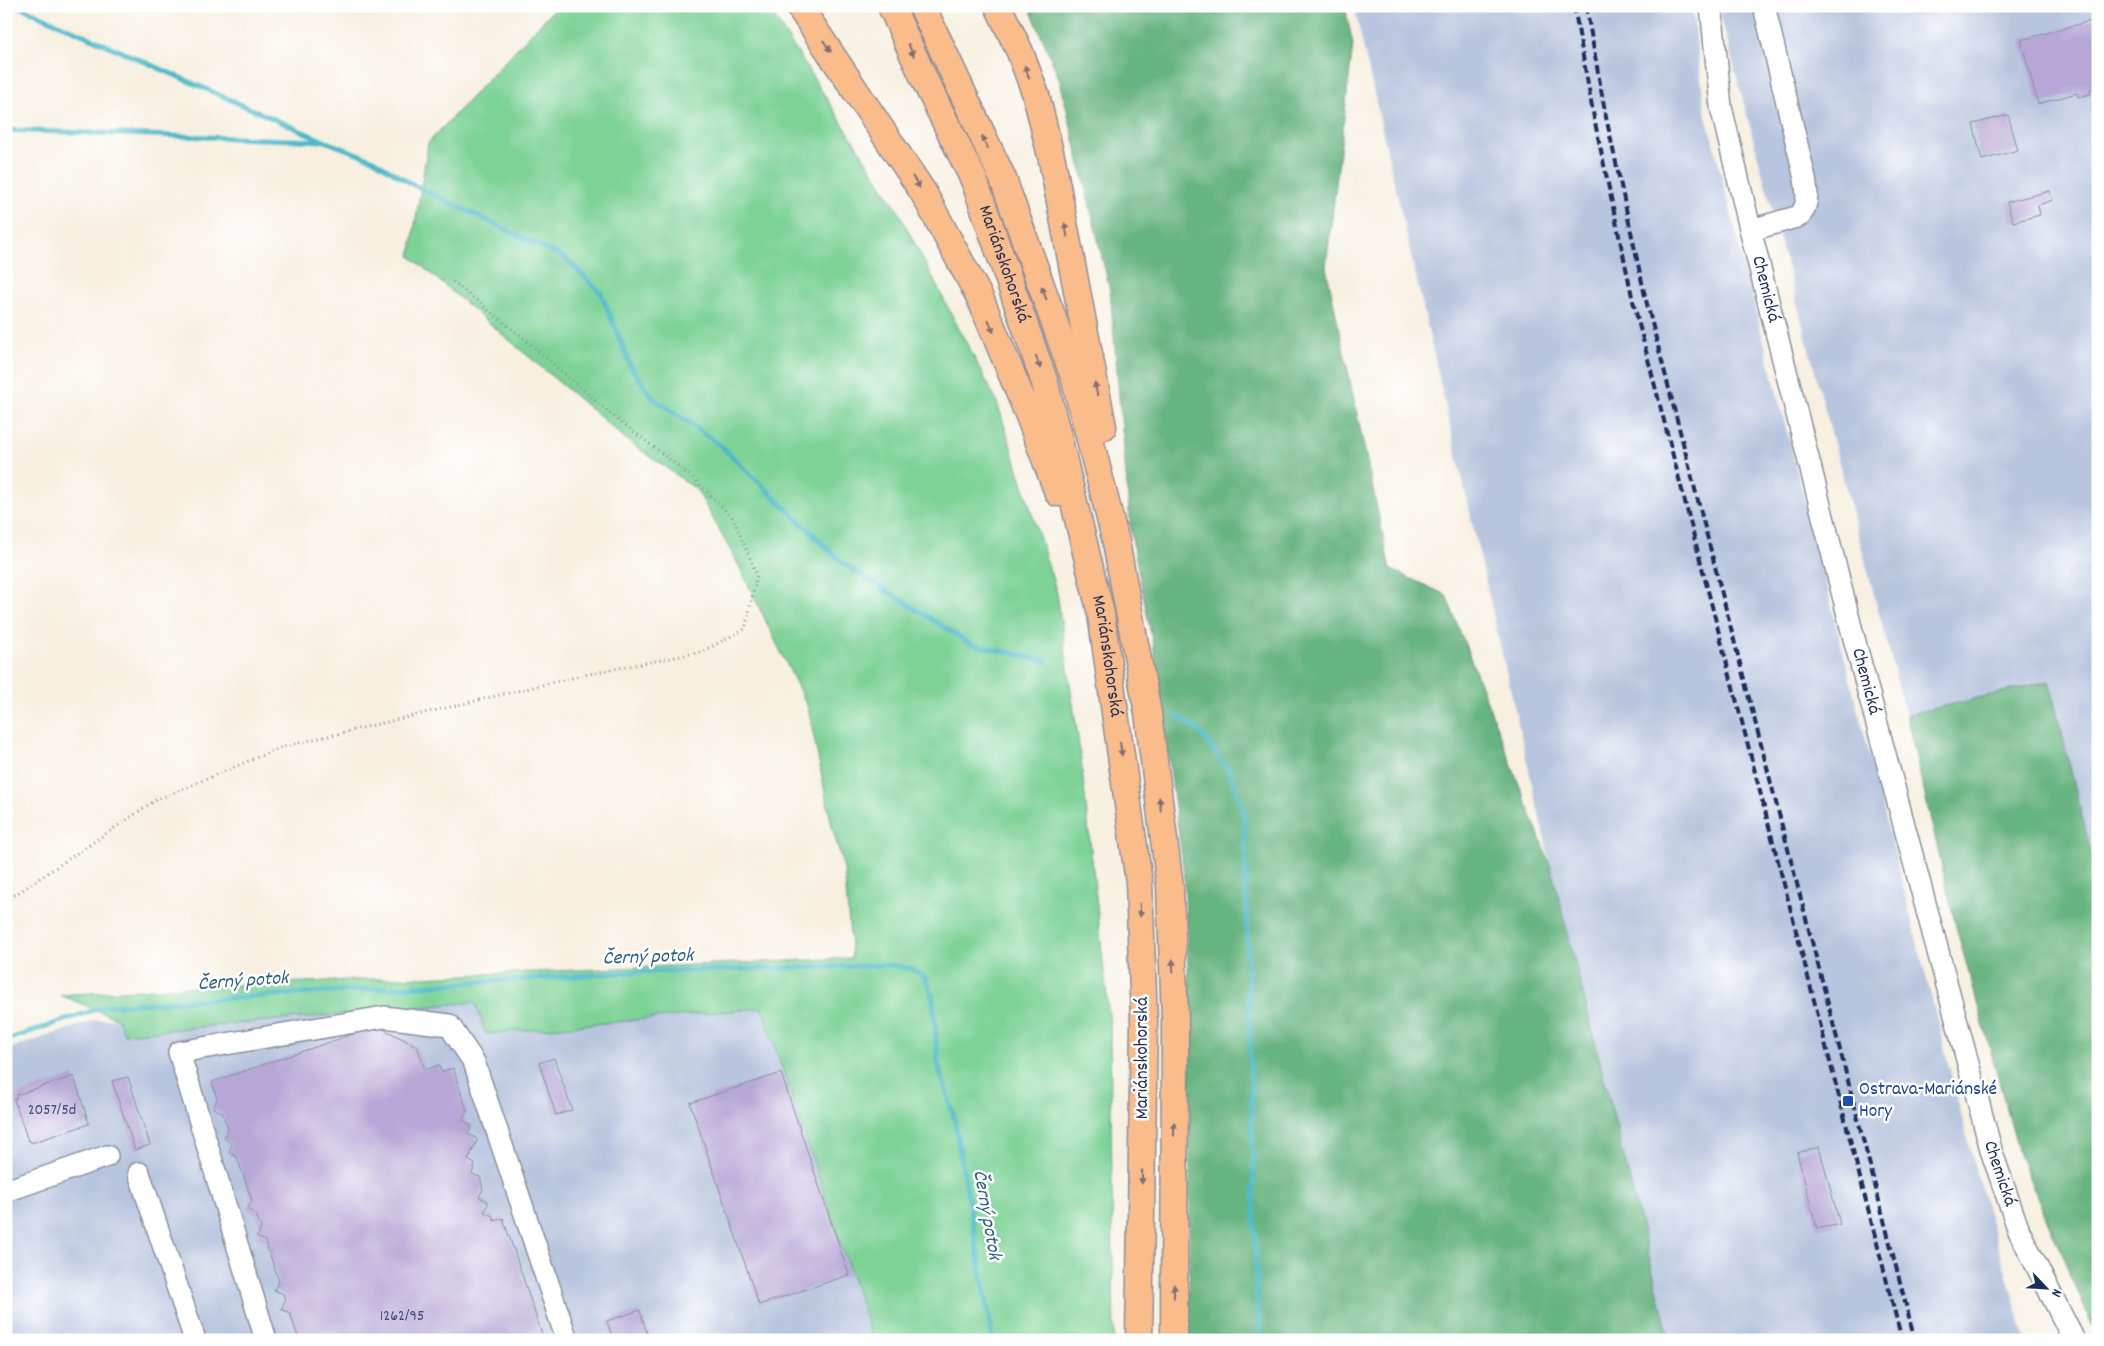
<svg xmlns="http://www.w3.org/2000/svg" width="2104" height="1346" font-family="Dekko,sans-serif">
	<style>
		.industrial { fill: #b7c5de }
		.green { fill: #7dd296; stroke: #4c807a }
		.forest { fill: #66b47f; stroke: #40726e }
		.lines { fill: none; stroke-linecap: round; stroke-linejoin: round }
		.stream { stroke: #4ebac9; stroke-width: 5 }
		.building { fill: #b6a7d6 }
		.minor-casing { stroke: #89909f; stroke-width: 24 }
		.major-casing { stroke: #89909f; stroke-width: 29 }
		.path { stroke: #89909f; stroke-width: 3; stroke-dasharray: 1 4; stroke-linecap: butt }
		.minor { stroke: #fff; stroke-width: 21 }
		.major { stroke: #fabc8b; stroke-width: 26 }
		.rail { stroke: #1b2f5e; stroke-width: 4; stroke-dasharray: 8 4; stroke-linecap: butt }
		.oneway { fill: #7f6e72 }
		.transit-dot { fill: #1a4fb4; stroke: #fff; stroke-width: 2 }
		.labels { text-anchor: middle; dominant-baseline: central; stroke-width: 5; stroke-linejoin: round; paint-order: stroke }
		.number-label { font-size: 16px; fill: #424d7c }
		.street-label { font-size: 19px; fill: #1b2f5e; stroke: #fff }
		.transit-label { font-size: 19px; fill: #164399; stroke: #fff; text-anchor: start }
		.water-label { font-size: 20px; font-style: italic; fill: #2d6083; stroke: #fff }
	</style>
	<rect width="100%" height="100%" fill="#fff"/>
	<filter id="ink" filterUnits="userSpaceOnUse"><feTurbulence type="fractalNoise" baseFrequency=".02" numOctaves="2"/><feDisplacementMap in="SourceGraphic" scale="10" xChannelSelector="R" yChannelSelector="G"/><feConvolveMatrix kernelMatrix="1 2 1 2 8 2 1 2 1" color-interpolation-filters="sRGB"/></filter>
	<filter id="wash" filterUnits="userSpaceOnUse"><feTurbulence type="fractalNoise" baseFrequency=".0096" numOctaves="4" result="noise"/><feDisplacementMap in="SourceGraphic" scale="20" xChannelSelector="R" yChannelSelector="G"/><feGaussianBlur stdDeviation="1.12" result="paint"/><feColorMatrix in="noise" values="0 0 0 0 0 0 0 0 0 0 0 0 0 0 0 0 0 1.4 0 .05"/><feComposite in="paint" operator="in"/></filter>
	<g filter="url(#wash)">
		<rect width="100%" height="100%" fill="#f7f0e0"/>
		<g class="industrial">
			<path d="M1354 6H1692L1705 111 1977 1176 2026 1340H1670L1551 867Z"/>
			<path d="M1718 6H2098V880L2049 682 1906 715Z"/>
			<path d="M475 1002 486 1034 762 1008 873 1340H6V1050L95 1020 118 1019 124 1034Z"/>
		</g>
		<path class="green" d="M557 6H761L774 16 897 209 997 402 1057 593 1081 759 1110 1025 1114 1340H873L762 1008 486 1034 475 1002 124 1034 118 1019 60 995 167 988 852 958 844 869 832 826 808 708 738 564 697 490 627 440 410 256 428 143Z"/>
		<g class="forest">
			<path d="M1029 6H1345L1353 45 1326 267 1390 569 1446 595 1551 867 1670 1340H1189L1190 1011 1184 874 1154 650 1131 534 1110 291 1060 81Z"/>
			<path d="M2049 681 2098 881V1339L2020 1157 1956 927 1906 715Z"/>
		</g>
		<g class="lines">
			<g class="stream">
				<path d="M18 6 324 141 372 159 410 183 565 258 601 293 631 367 652 397 720 445 844 564 971 644 1046 661"/>
				<path d="M6 130 321 141"/>
				<path d="M1177 716 1197 729 1229 770 1244 812 1257 1309 1263 1340"/>
				<path d="M6 1040 106 1006 637 972 893 965 912 969 926 978 933 998 938 1064 954 1117 993 1340"/>
				<path d="M1571 1340 1604 1337 1621 1340"/>
			</g>
		</g>
		<g id="blocks">
			<g class="building">
				<path d="M2098 19V87L2090 89 2091 94 2078 97 2077 93 2038 104 2021 40Z"/>
				<path d="M2008 115 2018 150 1982 160 1973 124Z"/>
				<path d="M2050 191 2053 200 2038 205 2040 215 2013 222 2007 202Z"/>
				<path d="M377 1026 417 1046 425 1070 439 1065 441 1072 453 1068 467 1111 463 1120 472 1126 468 1134 476 1138 477 1141 468 1160 475 1164 472 1174 480 1177 483 1189 479 1197 487 1201 488 1204 484 1212 493 1216 494 1221 503 1218 544 1340H299L290 1313 281 1309 285 1300 283 1294 274 1290 279 1281 265 1241 257 1237 261 1228 256 1214 247 1209 252 1201 237 1157 229 1153 232 1144 224 1138 228 1129 222 1112 213 1108 217 1099 212 1082Z"/>
				<path d="M554 1058 572 1110 556 1115 539 1063Z"/>
				<path d="M781 1073 849 1275 759 1305 690 1103Z"/>
				<path d="M74 1076 89 1124 31 1143 30 1140 28 1141 14 1099 17 1098 16 1095Z"/>
				<path d="M128 1077 150 1145 135 1150 112 1081Z"/>
				<path d="M1819 1147 1840 1224 1817 1229 1797 1153Z"/>
				<path d="M640 1310 649 1340H613L607 1321Z"/>
			</g>
		</g>
	</g>
	<g filter="url(#ink)">
		<use href="#blocks" fill-opacity="0" stroke="#89909f" stroke-width="1"/>
		<g class="lines">
			<g class="minor-casing">
				<g id="minor">
					<path id="s1" d="M1711 6 1721 107 1753 241 1852 631 1992 1153 2019 1231 2074 1340"/>
					<path d="M1751 230 1800 216C1810 202 1807 189 1804 174L1764 6"/>
					<path d="M139 1173 195 1340"/>
					<path d="M6 1191 107 1156"/>
					<path d="M266 1340 179 1052 384 1017 449 1025 474 1062 567 1340"/>
				</g>
			</g>
			<g class="major-casing">
				<g id="major">
					<path d="M799 6 923 192 980 298 1029 416 1058 493"/>
					<path id="s2" d="M891 6 926 83 974 180 1045 383 1101 614 1139 882 1144 1022 1139 1340"/>
					<path d="M922 6 1003 179 1074 377 1116 542 1148 713 1170 887 1175 1019 1174 1340"/>
					<path d="M998 6 1020 52 1036 95 1052 160 1103 427"/>
				</g>
			</g>
			<path class="path" d="M6 901 156 800 282 747 584 675 701 652 745 629 757 575 733 518 692 477 606 410 522 337 450 279"/>
			<use href="#minor" class="minor"/>
			<use href="#major" class="major"/>
			<g class="rail">
				<path d="M1574 6 1594 118 1633 301 1902 1340"/>
				<path d="M1586 6 1606 117 1645 296 1915 1340"/>
			</g>
		</g>
		<defs><path id="oneway-solid" d="M-6-.8H1V-3.2L6.5 0L1 3.2V.8H-6Z" transform="scale(1.25)"/></defs>
		<g class="oneway">
			<use href="#oneway-solid" transform="translate(827 46) rotate(56)"/>
			<use href="#oneway-solid" transform="translate(911 50) rotate(66)"/>
			<use href="#oneway-solid" transform="translate(1027 72) rotate(-110)"/>
			<use href="#oneway-solid" transform="translate(985 142) rotate(-115)"/>
			<use href="#oneway-solid" transform="translate(916 182) rotate(57)"/>
			<use href="#oneway-solid" transform="translate(1066 230) rotate(-101)"/>
			<use href="#oneway-solid" transform="translate(1044 293) rotate(-110)"/>
			<use href="#oneway-solid" transform="translate(991 326) rotate(68)"/>
			<use href="#oneway-solid" transform="translate(1038 362) rotate(71)"/>
			<use href="#oneway-solid" transform="translate(1096 389) rotate(-101)"/>
			<use href="#oneway-solid" transform="translate(1121 749) rotate(82)"/>
			<use href="#oneway-solid" transform="translate(1160 804) rotate(-97)"/>
			<use href="#oneway-solid" transform="translate(1140 910) rotate(88)"/>
			<use href="#oneway-solid" transform="translate(1173 966) rotate(-92)"/>
			<use href="#oneway-solid" transform="translate(1174 1129) rotate(-90)"/>
			<use href="#oneway-solid" transform="translate(1142 1177) rotate(91)"/>
			<use href="#oneway-solid" transform="translate(1174 1291) rotate(-90)"/>
		</g>
	</g>
	<rect class="transit-dot" x="1842" y="1095" width="12" height="12" rx="2.5"/>
	<g class="labels">
		<g class="number-label">
			<text x="52" y="1110">2057/5d</text>
			<text x="402" y="1316">1262/95</text>
		</g>
		<g class="street-label">
			<text stroke="none"><textPath href="#s2" startOffset="282">Mariánskohorská</textPath></text>
			<text stroke="none"><textPath href="#s1" startOffset="289">Chemická</textPath></text>
			<text stroke="none"><textPath href="#s2" startOffset="688">Mariánskohorská</textPath></text>
			<text stroke="none"><textPath href="#s1" startOffset="694">Chemická</textPath></text>
			<text transform="translate(1143 1058) rotate(-90)">Mariánskohorská</text>
			<text stroke="none"><textPath href="#s1" startOffset="1204">Chemická</textPath></text>
		</g>
		<g class="transit-label">
			<text x="1859" y="1090">Ostrava-Mariánské<tspan x="1859" dy="22">Hory</tspan></text>
		</g>
		<g class="water-label">
			<text transform="translate(648 958) rotate(-2)">Černý potok</text>
			<text transform="translate(243 982) rotate(-4)">Černý potok</text>
			<text transform="translate(986 1215) rotate(80)">Černý potok</text>
		</g>
	</g>
	<rect width="2104" height="1346" fill="none" stroke="#fff" stroke-width="25"/>
	<g transform="translate(2046 1288) rotate(115)" stroke="#ffffff" stroke-width="4" paint-order="stroke">
	<path d="M0-4L9 19L0 12L-9 19Z" fill="#1b2f5e"/>
	<text y="-8" font-size="14" font-weight="bold" text-anchor="middle" fill="#1b2f5e">N</text>
	</g>
</svg>
